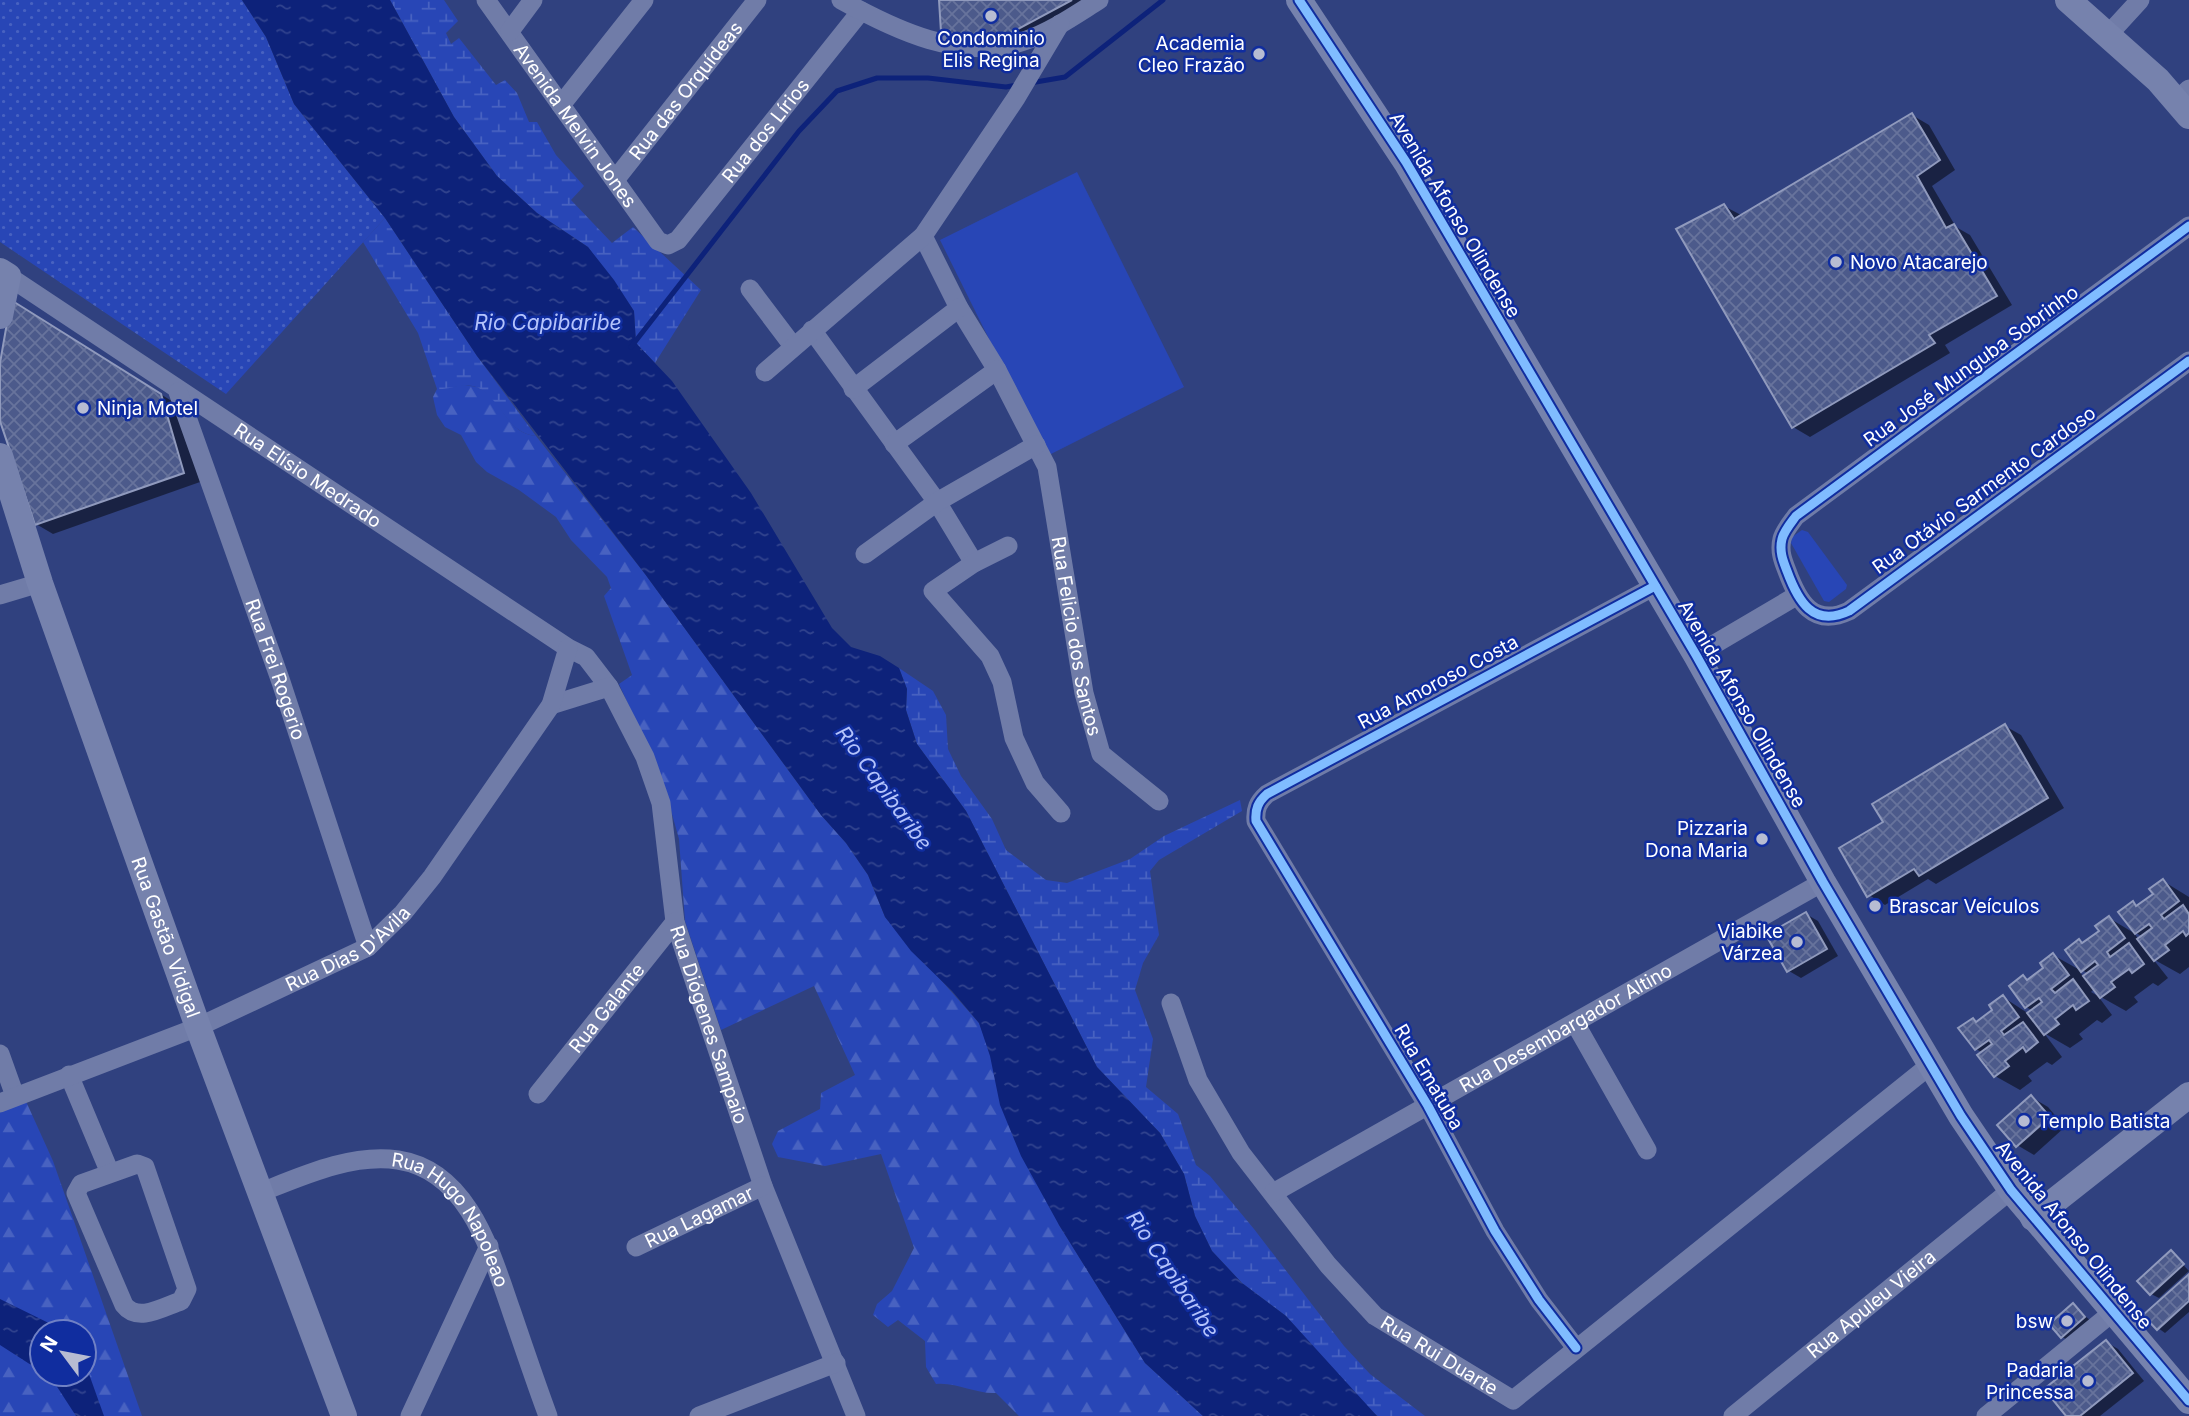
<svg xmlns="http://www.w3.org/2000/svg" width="2189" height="1416" font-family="Inter,sans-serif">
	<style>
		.grass { fill: url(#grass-dots) }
		.forest { fill: url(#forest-firs); fill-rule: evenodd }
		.wetland { fill: url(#wetland-marsh) }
		.park { fill: #2846b6 }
		.water { fill: url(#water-ripples) }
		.shadow { fill: #0007 }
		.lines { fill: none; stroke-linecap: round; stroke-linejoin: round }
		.stream { stroke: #0d227a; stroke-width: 5 }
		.building { fill: url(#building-cross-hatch); stroke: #909abd; stroke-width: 2 }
		.street { stroke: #707ca8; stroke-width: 19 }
		.secondary { stroke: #7682ad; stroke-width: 26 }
		.cycleway-casing { stroke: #102d9f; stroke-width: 13 }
		.cycleway { stroke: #80bcff; stroke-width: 9 }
		.poi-dot { fill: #b7bcd2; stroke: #102d9f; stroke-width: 2.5 }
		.labels { text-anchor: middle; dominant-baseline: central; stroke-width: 5; stroke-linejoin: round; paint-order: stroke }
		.poi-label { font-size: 19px; fill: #fff; stroke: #102d9f; text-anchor: end }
		.street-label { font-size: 19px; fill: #fff; stroke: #102d9f }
		.water-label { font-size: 21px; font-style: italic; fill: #b4c3fb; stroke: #102d9f }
	</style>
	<defs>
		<pattern id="grass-dots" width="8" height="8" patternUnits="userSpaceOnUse" patternTransform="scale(1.75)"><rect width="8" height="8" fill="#2846b6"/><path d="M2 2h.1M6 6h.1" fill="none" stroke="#4862c1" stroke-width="1.8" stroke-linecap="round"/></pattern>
		<pattern id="forest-firs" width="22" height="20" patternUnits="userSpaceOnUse" patternTransform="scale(1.75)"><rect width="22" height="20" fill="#2846b6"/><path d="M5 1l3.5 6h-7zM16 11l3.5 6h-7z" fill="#4862c1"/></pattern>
		<pattern id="wetland-marsh" width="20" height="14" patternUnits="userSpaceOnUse" patternTransform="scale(1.75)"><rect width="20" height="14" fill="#2846b6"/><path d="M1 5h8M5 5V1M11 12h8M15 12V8" fill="none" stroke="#4862c1"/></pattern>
		<pattern id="water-ripples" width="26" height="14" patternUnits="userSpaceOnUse" patternTransform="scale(1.75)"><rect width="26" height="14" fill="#0d227a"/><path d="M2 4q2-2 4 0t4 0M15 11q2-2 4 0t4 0" fill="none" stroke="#31438e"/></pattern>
		<pattern id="building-cross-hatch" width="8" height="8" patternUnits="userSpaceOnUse" patternTransform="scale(1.75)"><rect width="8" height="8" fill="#4c5a8b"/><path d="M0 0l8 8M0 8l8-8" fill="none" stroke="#67739c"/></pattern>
	</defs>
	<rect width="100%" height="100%" fill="#30417f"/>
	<path class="grass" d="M0 0H242L266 37 294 104 385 218 226 394 0 242Z"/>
	<g class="forest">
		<path d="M464 385C469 386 477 386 481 389 504 402 506 433 536 436L645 574 821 815 846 843 868 875 885 917 979 1023 1059 1225 1145 1363 1203 1416H1019L996 1393C975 1394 957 1382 936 1384L926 1367 925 1341 898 1320 888 1327 873 1315 877 1304 892 1291 914 1248 881 1154 825 1166 778 1157 772 1144 778 1131 820 1109 821 1093 855 1075 814 986 721 1030 685 921 679 839 663 782 619 684 632 675 604 596 611 588 607 577 571 540 556 517 519 490 487 472 476 462 461 435 445 427 437 415 433 397 437 389Z"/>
		<path d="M24 1097 53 1161 142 1416H0V1108ZM42 1332H84V1374H42Z"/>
	</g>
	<g class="wetland">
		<path d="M390 0H444L458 21 446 33 451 44 459 38 496 85 505 80 517 93 529 122H537L556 155 584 186 571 200 612 243 633 227 701 290 655 363 636 343 634 311 588 247 537 213 497 176 454 117Z"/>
		<path d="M385 218 477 356 536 436C507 433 504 405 482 390 468 380 452 390 437 389L418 333 363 242Z"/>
		<path d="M899 668 933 691 946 715 948 749 961 776 992 819 1006 850 1046 880 1067 883 1130 859 1164 836 1240 800 1242 811 1159 860 1150 871 1159 935 1143 963 1135 990 1153 1039 1146 1087 1178 1114 1196 1165 1210 1176 1254 1229 1344 1346 1370 1374 1425 1416H1378L1370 1411 1286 1316 1242 1283 1212 1251 1195 1216 1184 1174 1160 1133 1097 1067 966 811 917 744 906 710 907 689Z"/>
	</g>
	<g class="park">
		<path d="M1077 172 1184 387 1047 456 940 240Z"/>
		<path d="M1802 530 1808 532 1847 585 1846 589 1829 602 1824 601 1791 543 1792 537Z"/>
	</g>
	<g class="water">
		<path d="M242 0H390L454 117 497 176 537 213 588 247 614 280 634 311 636 343 672 381 751 493 832 628 851 647 880 656 899 668 907 689 906 710 917 744 966 811 1097 1067 1160 1133 1184 1174 1195 1216 1212 1251 1242 1283 1286 1316 1377 1416H1203L1145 1363 1059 1225 1021 1156 1000 1105 990 1056 979 1023 952 991 911 951 885 917 868 875 846 843 821 815 645 574 477 356 385 218 294 104 266 37Z"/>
		<path d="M0 1299 67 1332H42V1372L0 1345Z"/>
		<path d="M84 1360 104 1416H76L52 1379 45 1374H84Z"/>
	</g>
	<g class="shadow">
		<path d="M941 0H1105L1014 50 960 40 943 31Z"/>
		<path d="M1912 115 1929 125 1955 170 1932 186 1956 227 1970 235 2012 305 1945 345 1950 353 1810 437 1793 427 1724 206 1741 215Z"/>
		<path d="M28 311 178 405 200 482 53 534 36 524 0 416V372Z"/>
		<path d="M2005 726 2021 735 2064 808 1936 884 1928 879 1885 905 1869 895 1885 823Z"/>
		<path d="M2163 881 2189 897V967L2180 974 2153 959 2168 978 2158 986 2153 983 2134 997 2138 1002 2126 1011 2101 997 2095 988 2091 992 2098 996 2112 1015 2102 1023 2097 1020 2079 1034 2083 1039 2070 1048 2044 1033 2062 1057 2052 1065 2047 1062 2028 1076 2032 1081 2020 1090 1995 1076 1983 1053 1976 1049 1973 1020 1978 1022 1995 1010 2003 997 2029 1014 2033 1011 2026 1007 2023 977 2029 980 2045 968 2053 955 2078 969 2084 978 2089 974 2082 970 2079 941 2084 944 2101 931 2109 918 2134 933 2139 940 2143 937 2136 933 2133 903 2138 907 2155 894Z"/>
		<path d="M1806 914 1818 921 1838 956 1801 978 1789 971Z"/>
		<path d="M2031 1097 2048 1107 2065 1127 2034 1155 2017 1145Z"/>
		<path d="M2171 1252 2189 1271 2159 1298 2151 1294Z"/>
		<path d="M2189 1276V1312L2165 1333 2158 1328Z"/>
		<path d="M2073 1305 2092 1322 2070 1341 2062 1337Z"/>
		<path d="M2106 1342 2118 1349 2144 1381 2100 1416H2068Z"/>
	</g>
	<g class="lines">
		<g class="stream">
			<path d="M1030 83 1065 77 1163 0"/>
			<path d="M631 347 799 131 837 91 877 78H928L1006 87 1017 85"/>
		</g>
	</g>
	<g class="building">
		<path d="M939 0H1072L996 41 941 32Z"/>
		<path d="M1912 113 1940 160 1917 176 1946 228 1954 224 1997 296 1929 335 1935 343 1792 428 1676 229 1724 204 1734 219Z"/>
		<path d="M11 300 161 394 184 473 35 525 0 421V363Z"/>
		<path d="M2005 724 2048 798 1919 876 1914 869 1867 897 1839 848 1883 822 1872 804Z"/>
		<path d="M2163 879 2179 901 2161 915 2164 919 2183 905 2189 914V933L2186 936 2183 931 2165 945 2169 950 2154 961 2137 939 2152 928 2149 924 2135 934 2118 912 2133 901 2136 906 2153 894 2149 889Z"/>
		<path d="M1806 912 1827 949 1787 972 1766 935Z"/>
		<path d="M2109 916 2125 938 2107 952 2110 957 2129 943 2144 964 2132 973 2129 969 2111 982 2115 987 2100 998 2083 976 2098 965 2095 961 2081 972 2065 950 2079 939 2082 943 2099 931 2095 926Z"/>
		<path d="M2053 953 2069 975 2051 989 2055 993 2073 979 2089 1001 2076 1010 2073 1005 2055 1019 2059 1024 2044 1035 2027 1013 2042 1002 2039 998 2025 1008 2009 986 2023 975 2027 980 2043 968 2040 963Z"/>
		<path d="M2003 995 2019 1017 2001 1031 2004 1035 2023 1022 2038 1042 2026 1052 2023 1047 2005 1061 2009 1066 1994 1077 1977 1055 1992 1044 1989 1040 1975 1050 1958 1028 1973 1018 1976 1022 1992 1010 1989 1005Z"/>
		<path d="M2031 1095 2050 1117 2016 1147 1997 1125Z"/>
		<path d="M2171 1250 2184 1264 2150 1295 2137 1281Z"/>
		<path d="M2189 1274V1301L2157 1330 2143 1315Z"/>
		<path d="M2073 1303 2085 1317 2061 1338 2049 1324Z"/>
		<path d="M2106 1340 2133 1373 2080 1416H2066L2044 1389Z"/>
	</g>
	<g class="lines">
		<g class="street">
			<path id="s1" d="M486 0 658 241 668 245 678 240 861 11"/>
			<path d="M841 0C895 30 961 62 1024 41 1051 32 1075 15 1099 0"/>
			<path d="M510 31 533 0"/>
			<path d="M2107 36 2140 0"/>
			<path d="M2176 101 2189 89"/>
			<path d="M561 105 644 0"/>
			<path id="s2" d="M615 180 757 0"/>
			<path d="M2189 226 1796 516C1791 523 1784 531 1782 539 1779 551 1783 561 1787 571 1798 601 1813 628 1849 611L2189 361"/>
			<path id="s3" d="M923 236 959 308 997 370 1047 467 1084 693 1101 754 1159 801"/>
			<path id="s4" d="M8 276 568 648 586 657 609 687"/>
			<path d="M750 289 793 346"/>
			<path d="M812 330 937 502 974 563"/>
			<path d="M765 372 923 236 1016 98 1060 24"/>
			<path d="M853 389 959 308"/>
			<path id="s5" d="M178 392 281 682 368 947"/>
			<path d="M894 444 997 370"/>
			<path d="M1008 546 974 563 933 591 990 656 1002 682 1014 738 1035 783 1061 813"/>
			<path d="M865 554 937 502 1036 445"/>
			<path d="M0 595 40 583"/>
			<path d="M1696 655 1796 596"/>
			<path id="s6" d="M551 705 609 687 645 757 661 803 675 922 701 1001 763 1186 856 1416"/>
			<path id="s7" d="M1171 1003 1198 1080 1241 1153 1328 1265 1375 1316 1513 1400 1929 1066"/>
			<path d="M1575 1023 1647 1150"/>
			<path d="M0 1054 15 1096"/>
			<path d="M69 1075 110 1173"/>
			<path id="s8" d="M538 1094 675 922"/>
			<path id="s9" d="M0 1103 198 1027 368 947 403 913 432 877 551 705 568 648"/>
			<path d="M137 1164 145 1167 187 1289 181 1301C163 1307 138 1323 124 1305L76 1193 81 1184Z"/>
			<path id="s10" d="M259 1193C302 1176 352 1153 398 1160 469 1171 491 1253 511 1310 523 1345 535 1381 548 1416"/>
			<path id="s11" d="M1273 1193 1823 882"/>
			<path id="s12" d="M636 1247 763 1186"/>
			<path d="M1576 1348 1539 1300 1495 1231 1428 1106 1256 821C1255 809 1258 802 1267 794L1655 586"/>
			<path d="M410 1416 489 1246"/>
			<path d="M699 1416 836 1363"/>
			<path id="s13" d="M1733 1416 2011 1190"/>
			<path d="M1986 1416 2113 1312"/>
		</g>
		<g class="secondary">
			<path d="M1299 0 1406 162 1696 655 1823 882 1961 1116 2011 1190 2189 1401"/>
			<path d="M2068 0 2158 80 2189 116"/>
			<path d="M0 271 8 276 0 316"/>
			<path id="s14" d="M0 456 40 583 198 1027 344 1416"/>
			<path d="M2033 1218 2189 1095"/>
		</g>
		<g class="cycleway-casing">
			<g id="cycleway">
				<path d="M1299 0 1406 162 1696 655 1823 882 1961 1116 2011 1190 2189 1401"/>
				<path d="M2189 226 1796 516C1791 523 1784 531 1782 539 1779 551 1783 561 1787 571 1798 601 1813 628 1849 611L2189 361"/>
				<path d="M1576 1348 1539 1300 1495 1231 1428 1106 1256 821C1255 809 1258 802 1267 794L1655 586"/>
			</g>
		</g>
		<use href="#cycleway" class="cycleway"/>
	</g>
	<g class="poi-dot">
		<circle cx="991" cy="16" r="7"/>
		<circle cx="1259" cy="54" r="7"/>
		<circle cx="1836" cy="262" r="7"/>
		<circle cx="83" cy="408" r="7"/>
		<circle cx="1762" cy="839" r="7"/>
		<circle cx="1875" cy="906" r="7"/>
		<circle cx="1797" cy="942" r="7"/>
		<circle cx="2024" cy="1121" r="7"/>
		<circle cx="2067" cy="1321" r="7"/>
		<circle cx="2088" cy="1381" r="7"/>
	</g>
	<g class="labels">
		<g class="poi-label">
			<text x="991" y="38" text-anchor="middle">Condominio<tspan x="991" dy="22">Elis Regina</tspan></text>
			<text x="1245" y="43">Academia<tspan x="1245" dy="22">Cleo Frazão</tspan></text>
			<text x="1850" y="262" text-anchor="start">Novo Atacarejo</text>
			<text x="97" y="408" text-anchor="start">Ninja Motel</text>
			<text x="1748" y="828">Pizzaria<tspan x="1748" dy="22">Dona Maria</tspan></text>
			<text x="1889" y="906" text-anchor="start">Brascar Veículos</text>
			<text x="1783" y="931">Viabike<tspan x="1783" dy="22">Várzea</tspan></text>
			<text x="2038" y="1121" text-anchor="start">Templo Batista</text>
			<text x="2053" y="1321">bsw</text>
			<text x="2074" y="1370">Padaria<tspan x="2074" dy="22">Princessa</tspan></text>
		</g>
		<g class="street-label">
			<text stroke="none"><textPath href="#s2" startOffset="114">Rua das Orquídeas</textPath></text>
			<text stroke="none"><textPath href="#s1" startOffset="154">Avenida Melvin Jones</textPath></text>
			<text stroke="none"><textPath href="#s1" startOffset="458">Rua dos Lírios</textPath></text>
			<text transform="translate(1455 215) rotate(59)">Avenida Afonso Olindense</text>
			<text transform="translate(1971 366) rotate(-36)">Rua José Munguba Sobrinho</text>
			<text stroke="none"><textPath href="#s4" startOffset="360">Rua Elísio Medrado</textPath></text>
			<text transform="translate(1984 490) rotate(-36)">Rua Otávio Sarmento Cardoso</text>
			<text stroke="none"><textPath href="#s3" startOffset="434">Rua Felicio dos Santos</textPath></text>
			<text stroke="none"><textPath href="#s5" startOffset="294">Rua Frei Rogerio</textPath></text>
			<text transform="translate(1438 682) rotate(-28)">Rua Amoroso Costa</text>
			<text transform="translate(1742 704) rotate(60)">Avenida Afonso Olindense</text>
			<text stroke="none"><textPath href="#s14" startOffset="509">Rua Gastão Vidigal</textPath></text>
			<text stroke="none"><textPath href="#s9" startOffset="382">Rua Dias D'Avila</textPath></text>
			<text stroke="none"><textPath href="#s8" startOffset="110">Rua Galante</textPath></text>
			<text stroke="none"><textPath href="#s6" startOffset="416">Rua Diógenes Sampaio</textPath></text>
			<text stroke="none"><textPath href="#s11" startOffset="336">Rua Desembargador Altino</textPath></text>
			<text transform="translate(1429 1077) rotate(60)">Rua Ematuba</text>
			<text stroke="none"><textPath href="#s12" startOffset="70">Rua Lagamar</textPath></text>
			<text stroke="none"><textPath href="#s10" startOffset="228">Rua Hugo Napoleao</textPath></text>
			<text transform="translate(2074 1235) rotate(51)">Avenida Afonso Olindense</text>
			<text stroke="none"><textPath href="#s13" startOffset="178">Rua Apuleu Vieira</textPath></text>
			<text stroke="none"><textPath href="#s7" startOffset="453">Rua Rui Duarte</textPath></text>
		</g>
		<g class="water-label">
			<text x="548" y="322">Rio Capibaribe</text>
			<text transform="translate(884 788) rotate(54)">Rio Capibaribe</text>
			<text transform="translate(1173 1274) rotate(56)">Rio Capibaribe</text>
		</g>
	</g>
	<g transform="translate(63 1353) rotate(302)"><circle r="33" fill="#102d9f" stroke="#7081c5" stroke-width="2"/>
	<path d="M0-5L12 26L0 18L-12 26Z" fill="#b7bcd2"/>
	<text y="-10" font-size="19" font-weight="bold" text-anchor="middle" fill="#ffffff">N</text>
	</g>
</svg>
